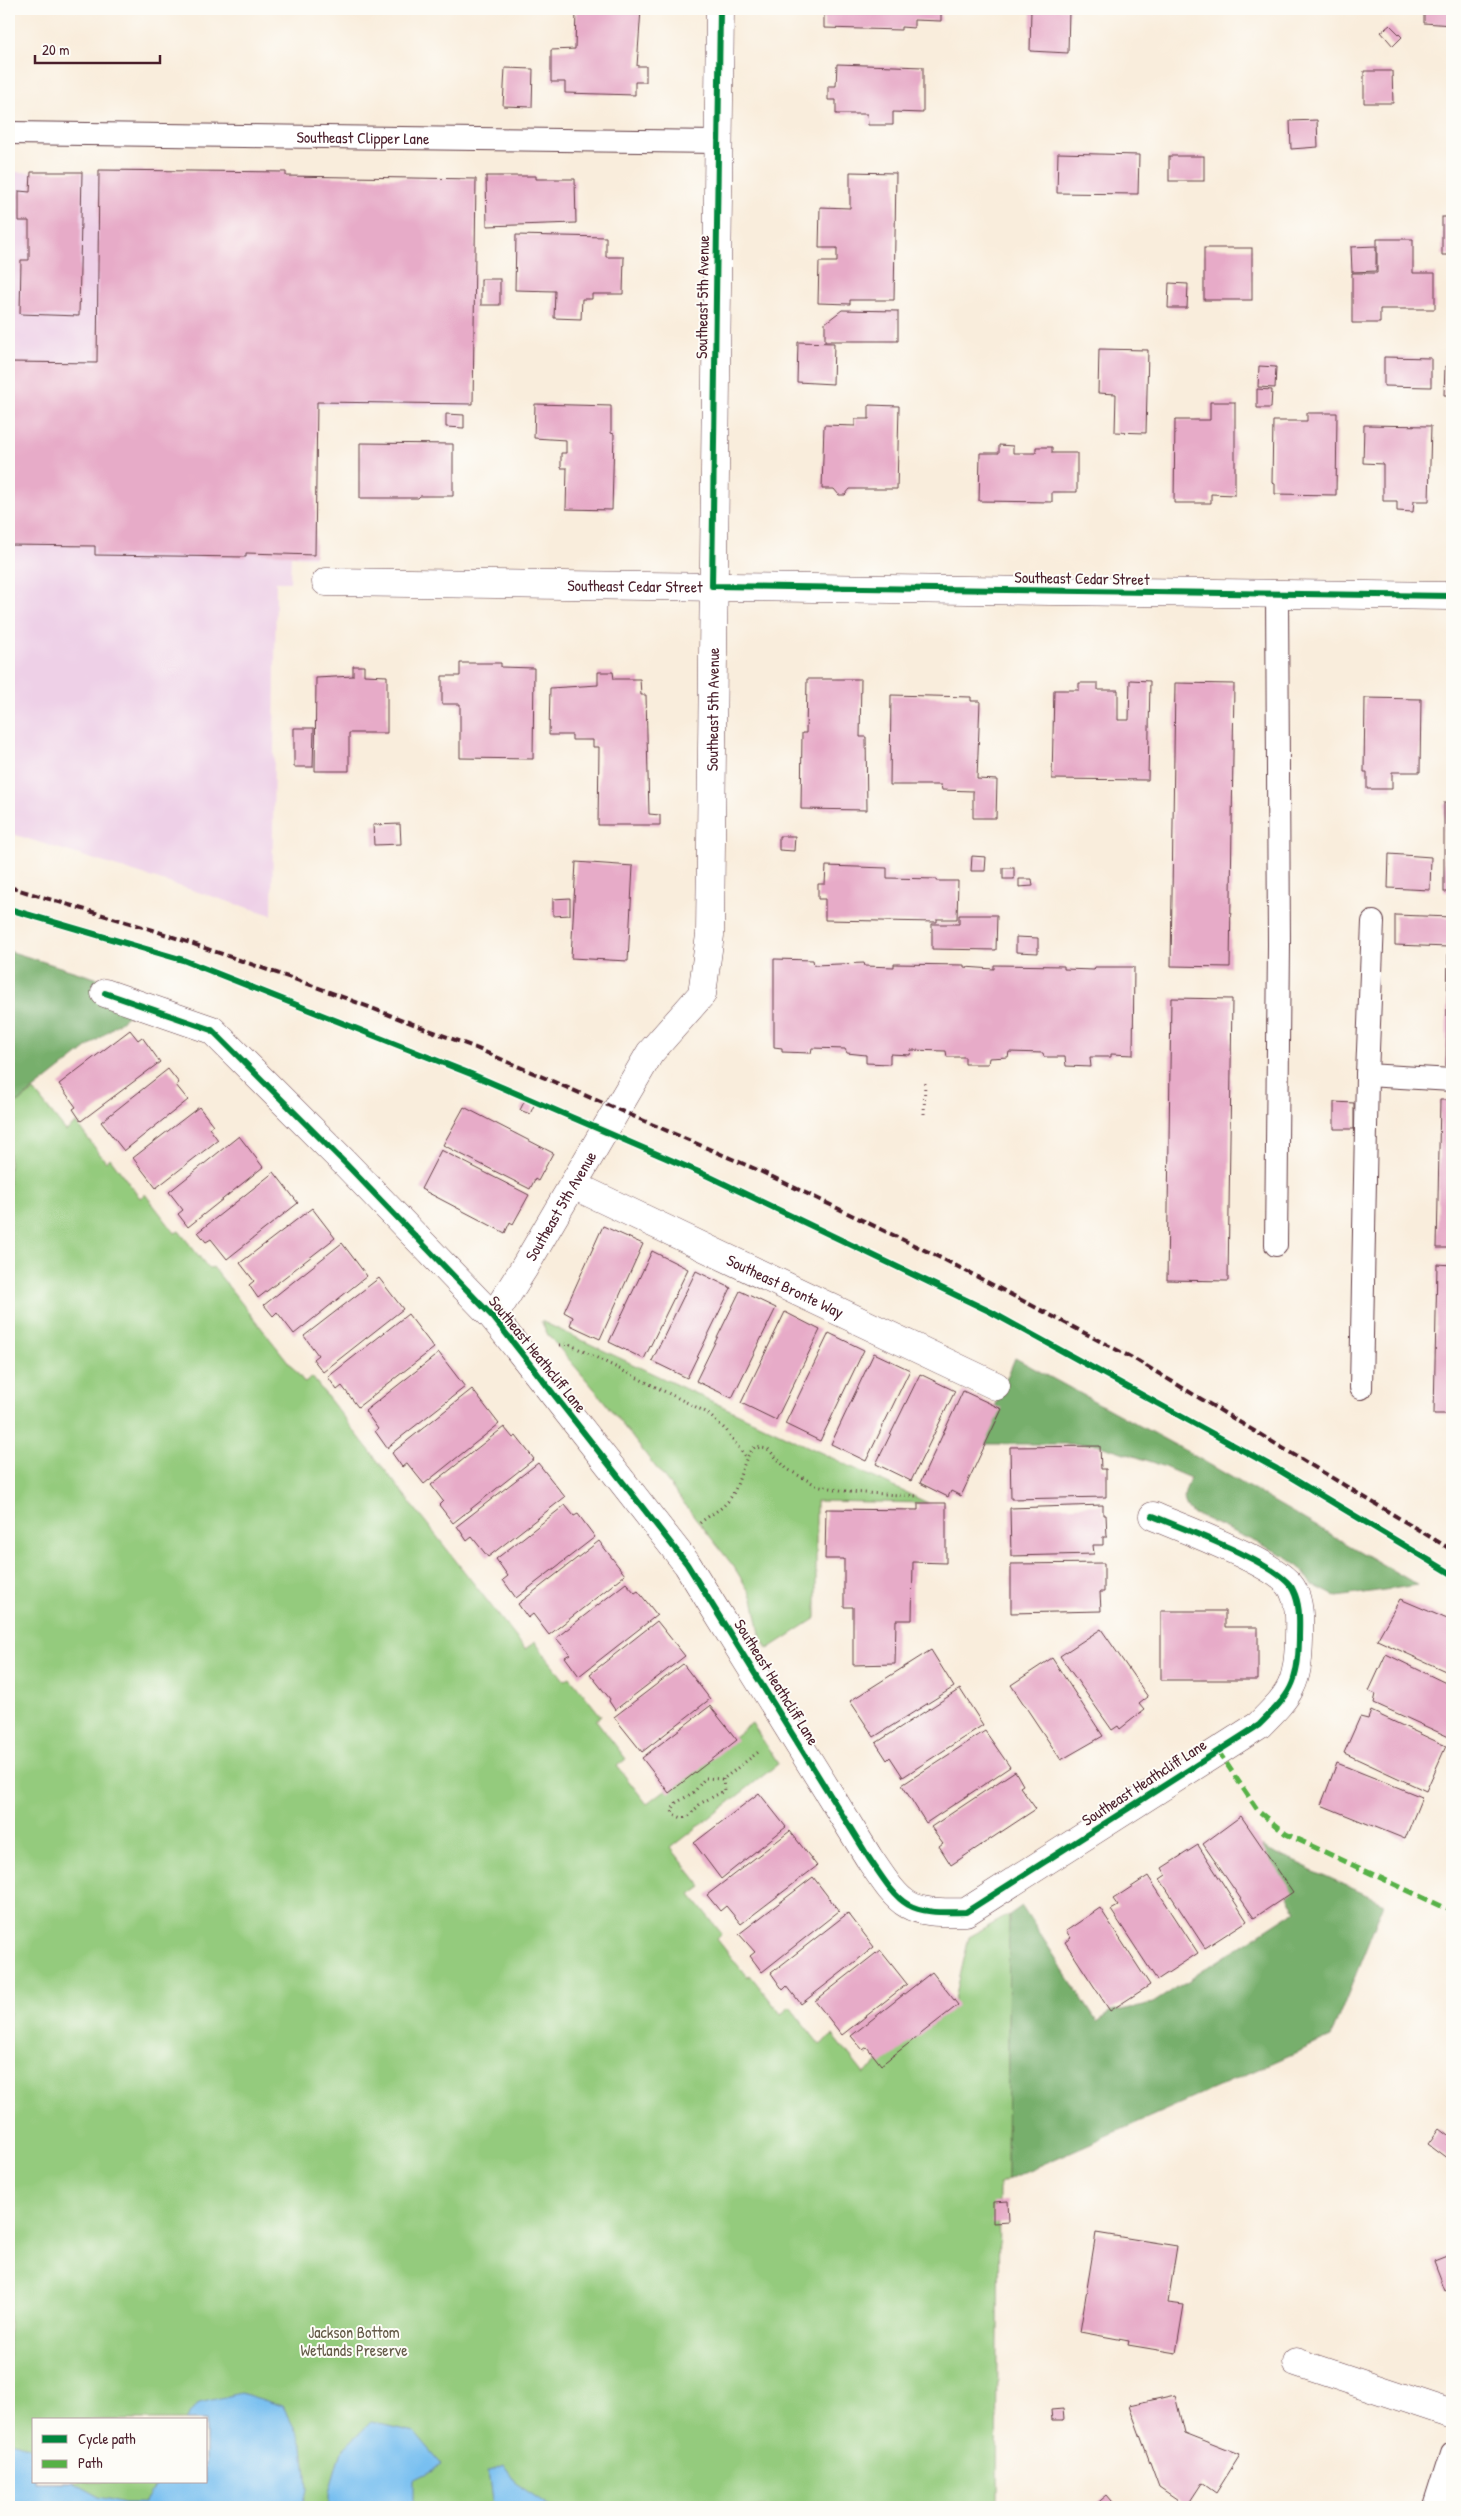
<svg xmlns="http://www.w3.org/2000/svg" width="1461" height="2516" font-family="'Patrick Hand',sans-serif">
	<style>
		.built { fill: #eed0e7 }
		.green { fill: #94cb7d; stroke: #6f7554; fill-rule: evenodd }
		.forest { fill: #77af6c; stroke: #60674c }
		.water { fill: #78bff0; stroke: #616f8e }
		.building { fill: #e7abc8 }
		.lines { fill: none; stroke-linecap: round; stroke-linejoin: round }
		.lane-casing { stroke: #643e46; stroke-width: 24 }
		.street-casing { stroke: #643e46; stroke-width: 29 }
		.path { stroke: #643e46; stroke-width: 3; stroke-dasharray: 1 4; stroke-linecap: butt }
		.lane { stroke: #fff; stroke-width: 22 }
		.street { stroke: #fff; stroke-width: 28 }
		.rail { stroke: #4a1f2b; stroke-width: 4; stroke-dasharray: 8 4; stroke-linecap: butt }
		.quiet { stroke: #57b146; stroke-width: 5; stroke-dasharray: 10 5; stroke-linecap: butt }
		.cycleway-casing { stroke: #fdfcf7; stroke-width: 9 }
		.cycleway { stroke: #00873e; stroke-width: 6 }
		.labels { text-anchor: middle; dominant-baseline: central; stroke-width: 4; stroke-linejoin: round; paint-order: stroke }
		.street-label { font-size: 16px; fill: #4a1f2b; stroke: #fdfcf7 }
		.park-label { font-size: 16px; fill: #645b48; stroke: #fdfcf7 }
	</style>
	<rect width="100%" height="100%" fill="#fdfcf7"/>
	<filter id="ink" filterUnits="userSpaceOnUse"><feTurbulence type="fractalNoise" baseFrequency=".02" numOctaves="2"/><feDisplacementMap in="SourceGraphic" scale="10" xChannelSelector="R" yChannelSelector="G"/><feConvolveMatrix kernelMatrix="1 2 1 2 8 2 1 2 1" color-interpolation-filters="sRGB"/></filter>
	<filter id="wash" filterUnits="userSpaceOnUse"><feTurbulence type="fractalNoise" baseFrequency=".0096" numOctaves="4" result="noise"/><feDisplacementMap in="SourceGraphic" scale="20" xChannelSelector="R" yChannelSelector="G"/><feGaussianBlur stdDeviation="1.12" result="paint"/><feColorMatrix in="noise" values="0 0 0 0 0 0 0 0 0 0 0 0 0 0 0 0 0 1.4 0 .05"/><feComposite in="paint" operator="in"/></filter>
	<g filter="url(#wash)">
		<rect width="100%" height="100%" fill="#f9eddc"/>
		<path class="built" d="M9 172 473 179 471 407 317 405 314 557 291 556 290 582H276L272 915 9 833Z"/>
		<g class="green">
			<path d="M9 1088 17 1103 34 1091 66 1131 76 1123 106 1162 110 1158 140 1198 145 1194 175 1233 179 1231 209 1269 213 1267 305 1383 312 1377 525 1649 535 1642 564 1680 570 1677 601 1716 596 1720 626 1759 617 1766 647 1804 752 1723 778 1764 671 1848 702 1887 691 1895 722 1934 717 1939 747 1977 750 1975 781 2014 790 2007 820 2045 833 2035 864 2074 954 2003 969 1937 1009 1915 1007 2180 999 2184 997 2507H9ZM34 2420H206V2482H34Z"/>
			<path d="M541 1321 928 1503 816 1501V1618L768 1649 760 1634 753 1598 734 1567 596 1391 548 1335Z"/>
		</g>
		<g class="forest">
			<path d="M9 951 153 996 17 1103 9 1088Z"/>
			<path d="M1015 1358 1186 1451 1418 1585 1337 1597 1311 1584 1302 1570 1286 1556 1190 1512C1180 1500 1185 1492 1190 1478L1155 1463 1097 1444H980Z"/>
			<path d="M1252 1842 1384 1903 1331 2037 1007 2180 1009 1915 1022 1906 1097 2022 1112 2012 1153 2003 1296 1910Z"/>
		</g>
		<g class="water">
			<path d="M241 2393 283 2406 303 2445 307 2488 303 2507H9V2440L29 2447 34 2452V2482H72L99 2497 125 2503H144L157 2482H206V2420H186L199 2403Z"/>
			<path d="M371 2422 414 2432 442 2465 413 2480V2507H329V2492L341 2451Z"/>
			<path d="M504 2465 518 2485 551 2507H493L488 2472Z"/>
		</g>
		<g id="blocks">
			<g class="building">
				<path d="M576 9H641L637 66H646V82H635V95L565 93V82H551V50L575 49Z"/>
				<path d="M824 9H941V21L914 20V28L901 27V30L824 28Z"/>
				<path d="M1031 9H1069L1068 53 1030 51Z"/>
				<path d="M1424 9H1452V25L1424 23Z"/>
				<path d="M1390 25 1402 37 1393 46 1381 32Z"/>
				<path d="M837 64 923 67V113L893 112V125H868L867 114H836V100H828V86H836Z"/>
				<path d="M505 68 533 69 532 107 503 106Z"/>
				<path d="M1364 71H1392L1393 103H1364Z"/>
				<path d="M1317 120 1318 147 1291 149 1290 121Z"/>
				<path d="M1058 153 1139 155 1138 194 1057 193Z"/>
				<rect x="1169" y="156" width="35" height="25"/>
				<path d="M99 170 286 172V176L476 179 473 404 317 402 315 555 246 553V557L95 555V546L9 545V362L97 363Z"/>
				<path d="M31 172H82L79 316 20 314 21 260H29V221H19V191L30 192Z"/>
				<path d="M850 172 896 173 894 300H850V304L818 303 819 262H837V248H819L820 207 850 208Z"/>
				<path d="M486 176H536V179H575L576 223 487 226Z"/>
				<rect x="1442" y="217" width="10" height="38"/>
				<path d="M516 235 606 237V257H624L623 294H592V299H582L581 319 554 318 555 291 515 290Z"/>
				<path d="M1377 239H1413V273H1435V309H1380V323H1352V273H1377Z"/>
				<path d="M1376 246V271L1352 272 1351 247Z"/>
				<rect x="1204" y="248" width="48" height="52"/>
				<rect x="481" y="279" width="19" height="26"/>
				<path d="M1169 283 1188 284 1187 308H1168Z"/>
				<path d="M842 310 898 311V341H825V323Z"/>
				<path d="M798 342 834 343 833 384 797 382Z"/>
				<path d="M1099 349 1148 350 1146 433 1115 432 1116 394 1098 393Z"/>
				<path d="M1384 357 1431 358V387L1384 386Z"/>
				<path d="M1259 366 1276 367 1275 388 1258 387Z"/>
				<path d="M1445 366H1452V395H1444Z"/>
				<path d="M1257 389 1272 390 1271 408H1257Z"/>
				<path d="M1210 402H1235V495L1211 494V503H1174L1175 420H1210Z"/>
				<path d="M535 404 611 406V433L614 434 612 510 566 509 567 468H561V453H566V440L534 438Z"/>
				<path d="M869 405 899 406 897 489H850L845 495H839L834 489H822L824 425 855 426V419H869Z"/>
				<path d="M1307 413H1337L1336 495 1275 494V484L1272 483 1273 421H1307Z"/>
				<path d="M446 414 464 415V428L446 427Z"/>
				<path d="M1364 425 1431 426 1429 501H1414L1413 512 1397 511V501H1383V464L1363 463Z"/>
				<path d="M360 443 453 444V496H420L418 498H360Z"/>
				<path d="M999 445 1013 446V453H1036V447H1052V453H1077V492H1052V502L979 501 980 453H999Z"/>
				<path d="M460 663H501V667L534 668 533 759 460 758V704H442V676H460Z"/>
				<path d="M353 666H364V675L387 676V733H349V771H315L316 678 353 676Z"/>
				<path d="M598 672H613L614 679H640L641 695H646L649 814 660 815V825H598L599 747H593V740H572V735H549L550 688 598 685Z"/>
				<path d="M807 679H861L860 737H866L867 810 801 809 802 733H806Z"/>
				<path d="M1130 680 1150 681 1148 780 1052 779 1054 690H1079V683H1098V690H1118V720H1129Z"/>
				<path d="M1175 683 1234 684 1230 967 1171 966Z"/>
				<path d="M891 695 971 697V701H980L977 779 997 780 996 818H973V791L942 790 941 785H890Z"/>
				<path d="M1365 698 1421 699 1420 772H1392V789H1367V772H1364Z"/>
				<path d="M294 728H314L313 767H294Z"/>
				<rect x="1444" y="803" width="8" height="89"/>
				<path d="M400 824 401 844 374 845 373 825Z"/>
				<path d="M779 836H795L794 851 779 850Z"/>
				<path d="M1389 854 1431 857 1430 890 1388 888Z"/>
				<path d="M972 856 986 857 985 871H971Z"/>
				<path d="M576 862 633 866 628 961 571 958Z"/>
				<path d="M826 866 887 868V878L937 879V881H958L957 919H937V922L825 920V899H818V884H825Z"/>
				<rect x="1003" y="868" width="11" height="11"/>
				<path d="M1019 879H1032L1033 886 1019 887Z"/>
				<path d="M570 898V915L553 916V899Z"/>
				<path d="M959 915H997L996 950 932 949V924H959Z"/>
				<path d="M1395 915 1452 917V1066H1446L1448 947 1395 945Z"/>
				<path d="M1016 937 1038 938V953L1016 952Z"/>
				<path d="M774 959 813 960 814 965 864 963 865 966 894 967V964L964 965V967L994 969V965L1064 966V969L1094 970 1095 967H1134L1133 1055 1111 1054V1057H1090L1091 1067 1066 1066 1065 1057H1044L1043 1053 1009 1052 1008 1057 989 1058 988 1064H965V1057H947L946 1051 911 1050 910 1055 890 1054V1064L866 1063V1055L847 1053 845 1049 812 1048 811 1053 782 1052V1048L774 1047Z"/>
				<path d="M1171 998 1232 999 1228 1281 1167 1280Z"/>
				<path d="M130 1030 138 1040 142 1037 160 1062 81 1121 73 1109 76 1107 59 1084Z"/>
				<path d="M168 1069 179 1083 176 1085 188 1100 124 1151 101 1122Z"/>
				<path d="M525 1100 535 1103 530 1114 520 1110Z"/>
				<path d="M1440 1100H1452V1248H1437Z"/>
				<path d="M1334 1102 1354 1103V1129H1334Z"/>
				<path d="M199 1107 213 1125 209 1128 218 1140 156 1188 133 1158Z"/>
				<path d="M464 1107 553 1153 538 1181 535 1179 530 1189 443 1145Z"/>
				<path d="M239 1136 263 1167 188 1227 178 1214 183 1210 169 1192Z"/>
				<path d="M441 1150 529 1195 513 1224 510 1222 505 1233 421 1189Z"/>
				<path d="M274 1172 298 1203 227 1259 211 1239 206 1242 198 1232Z"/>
				<path d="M312 1208 335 1238 258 1298 249 1285 254 1281 240 1263Z"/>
				<path d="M603 1226 643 1244 600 1339 570 1325 573 1317 564 1312Z"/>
				<path d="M342 1243 367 1276 294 1334 277 1312 273 1316 264 1305Z"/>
				<path d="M652 1251 688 1269 644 1359 609 1342Z"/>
				<path d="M1437 1264 1452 1265V1414H1434Z"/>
				<path d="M696 1271 731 1288 687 1378 652 1361Z"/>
				<path d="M379 1278 403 1309 323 1372 313 1359 318 1355 304 1336Z"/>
				<path d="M740 1291 776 1308 732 1398 696 1381Z"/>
				<path d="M785 1312 820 1330 776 1420 741 1403Z"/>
				<path d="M408 1314 434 1348 358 1407 342 1386 337 1390 328 1377Z"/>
				<path d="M829 1333 864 1350 820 1441 785 1424Z"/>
				<path d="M439 1353 465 1387 387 1448 375 1431 378 1429 365 1411Z"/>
				<path d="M874 1353 910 1370 866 1461 831 1444Z"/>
				<path d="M920 1374 955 1391 911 1481 876 1464Z"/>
				<path d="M472 1389 499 1424 424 1484 407 1463 402 1467 392 1453Z"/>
				<path d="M963 1391 1002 1409 961 1496 951 1491 948 1497 920 1483Z"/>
				<path d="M504 1427 513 1438 516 1436 534 1459 453 1523 439 1505 443 1501 431 1485Z"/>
				<path d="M1100 1446 1101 1469H1106V1497L1011 1499 1010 1447Z"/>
				<path d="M538 1463 565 1497 488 1557 472 1537 467 1541 457 1526Z"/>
				<path d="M918 1503H946V1563L913 1562 912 1620H896L895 1664 853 1665V1607H844V1559H825L826 1509 918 1510Z"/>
				<path d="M565 1505 574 1516 578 1514 595 1537 516 1598 503 1580 508 1576 496 1559Z"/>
				<path d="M1103 1505V1515H1106L1107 1537H1103V1545H1093L1094 1554 1011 1556 1010 1508Z"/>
				<path d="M599 1541 625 1575 549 1635 533 1614 528 1618 518 1604Z"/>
				<path d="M1104 1563V1592H1100L1101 1611 1011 1613V1564Z"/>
				<path d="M626 1583 635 1593 638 1591 657 1615 579 1676 565 1657 570 1654 556 1638Z"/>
				<path d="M1400 1599 1452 1621V1674L1377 1640Z"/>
				<path d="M1161 1611H1225V1627H1258V1680H1161Z"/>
				<path d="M657 1621 685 1656 615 1710 609 1701 610 1699 590 1674Z"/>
				<path d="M1101 1629 1148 1697 1139 1704 1144 1710 1120 1729 1118 1726 1112 1730 1060 1656Z"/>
				<path d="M931 1650 954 1687 874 1737 850 1701Z"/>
				<path d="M1386 1654 1452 1686V1731L1449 1737 1374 1703 1376 1694 1369 1691Z"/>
				<path d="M1052 1658 1103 1736 1061 1760 1011 1685Z"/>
				<path d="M683 1664 710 1699 642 1752 614 1717Z"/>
				<path d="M960 1689 983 1725 903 1777 890 1757 887 1760 876 1743Z"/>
				<path d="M710 1706 737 1740 669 1793 642 1758Z"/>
				<path d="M1371 1711 1446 1746 1426 1791 1344 1753 1360 1717 1368 1719Z"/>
				<path d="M985 1731 1010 1767 926 1823 902 1785Z"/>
				<path d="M1337 1763 1422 1797 1405 1839 1321 1805Z"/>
				<path d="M1015 1771 1023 1785 1020 1787 1036 1809 951 1865 939 1846 943 1843 931 1827Z"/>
				<path d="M759 1793 786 1827 721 1879 694 1843Z"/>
				<path d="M1241 1816 1293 1892 1254 1918 1203 1844Z"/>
				<path d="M790 1831 817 1866 741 1924 726 1906 720 1911 707 1895Z"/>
				<path d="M1198 1845 1247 1921 1205 1948 1160 1879 1166 1875 1162 1868Z"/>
				<path d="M1148 1876 1198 1953 1157 1980 1111 1910 1118 1906 1113 1899Z"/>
				<path d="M813 1877 839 1911 762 1972 750 1956 755 1952 739 1934Z"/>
				<path d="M1100 1908 1150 1985 1110 2011 1065 1942 1071 1938 1066 1931Z"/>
				<path d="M848 1913 874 1947 801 2004 787 1986 783 1990 771 1973Z"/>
				<path d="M880 1950 907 1984 842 2035 815 2001Z"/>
				<path d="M932 1972 958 2005 881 2065 867 2047 863 2050 851 2036Z"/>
				<path d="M1439 2129 1452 2139V2162L1428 2144Z"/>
				<path d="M1008 2201 1009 2222 993 2223V2202Z"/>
				<path d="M1096 2233 1177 2246 1168 2303 1184 2305 1176 2353 1128 2345 1129 2341 1080 2332Z"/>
				<path d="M1452 2254V2295L1449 2288 1445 2290 1434 2261Z"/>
				<path d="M1175 2395 1184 2433 1240 2455 1216 2493 1202 2483 1187 2506 1159 2487 1129 2405Z"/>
				<path d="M1063 2409 1064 2420H1052L1051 2410Z"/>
				<path d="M1107 2495 1117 2507H1095L1094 2506Z"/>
			</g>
		</g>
	</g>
	<g filter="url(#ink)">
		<use href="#blocks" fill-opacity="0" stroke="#643e46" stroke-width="1"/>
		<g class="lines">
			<g class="lane-casing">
				<g id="lane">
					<path id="s1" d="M9 133 718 142"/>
					<path d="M1373 922 1367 1075 1452 1080"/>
					<path d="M1276 1245 1279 945 1277 594"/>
					<path d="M1361 1388 1367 1075"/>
					<path d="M1435 2507 1452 2453"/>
				</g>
			</g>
			<g class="street-casing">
				<g id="street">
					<path id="s2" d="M326 582 1452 596"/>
					<path d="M105 993 212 1030 345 1163 493 1317 687 1564 869 1858C902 1907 905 1914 966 1912L1259 1725C1291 1693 1298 1685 1299 1639 1299 1623 1301 1606 1293 1590 1281 1564 1183 1529 1153 1516"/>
					<path id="s3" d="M573 1185 996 1386"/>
					<path id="s4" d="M493 1317 524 1268 650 1053 702 994 710 935 720 9"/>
					<path d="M1296 2362 1452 2414"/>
				</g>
			</g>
			<g class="path">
				<path d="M924 1114 925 1081"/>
				<path d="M560 1345 569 1344 706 1412 726 1430 747 1459"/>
				<path d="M700 1523C710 1514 724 1509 731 1497 741 1482 742 1458 755 1447L768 1449 787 1469 816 1485 850 1492 916 1496"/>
				<path d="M723 1779 724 1791 701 1803 688 1817 682 1818 673 1814 672 1810 676 1803 694 1792 705 1778 723 1779 761 1750"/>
			</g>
			<use href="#lane" class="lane"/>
			<use href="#street" class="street"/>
			<path class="rail" d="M9 887 153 930 311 985 471 1046 760 1171 945 1260 1138 1361 1452 1550"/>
			<path class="quiet" d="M1218 1751 1259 1812 1286 1834 1452 1911"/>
			<g class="cycleway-casing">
				<g id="cycleway">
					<path d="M720 9 712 586 1452 596"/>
					<path d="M9 909 183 960 471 1074 708 1176 991 1312 1277 1469 1452 1574"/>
					<path d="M105 993 212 1030 345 1163 493 1317 687 1564 869 1858C902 1907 905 1914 966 1912L1259 1725C1291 1693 1298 1685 1299 1639 1299 1623 1301 1606 1293 1590 1281 1564 1183 1529 1153 1516"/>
				</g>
			</g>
			<use href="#cycleway" class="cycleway"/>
		</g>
	</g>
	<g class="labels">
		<g class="street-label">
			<text stroke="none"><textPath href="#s1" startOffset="354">Southeast Clipper Lane</textPath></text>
			<text transform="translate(702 297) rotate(-89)">Southeast 5th Avenue</text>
			<text transform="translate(1082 578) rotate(1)">Southeast Cedar Street</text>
			<text stroke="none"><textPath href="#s2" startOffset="309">Southeast Cedar Street</textPath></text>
			<text stroke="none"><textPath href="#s4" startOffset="671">Southeast 5th Avenue</textPath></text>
			<text stroke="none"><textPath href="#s4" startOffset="130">Southeast 5th Avenue</textPath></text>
			<text stroke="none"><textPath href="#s3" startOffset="235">Southeast Bronte Way</textPath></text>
			<text transform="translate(538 1354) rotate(51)">Southeast Heathcliff Lane</text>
			<text transform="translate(777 1682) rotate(58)">Southeast Heathcliff Lane</text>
			<text transform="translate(1144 1782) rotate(-33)">Southeast Heathcliff Lane</text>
		</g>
		<g class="park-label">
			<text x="354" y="2332">Jackson Bottom<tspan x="354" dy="18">Wetlands Preserve</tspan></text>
		</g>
	</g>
	<rect width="1461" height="2516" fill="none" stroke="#fdfcf7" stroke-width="30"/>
	<rect x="32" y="2418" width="175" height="65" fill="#fdfcf7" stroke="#b5a4a5"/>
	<rect x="42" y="2435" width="25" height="8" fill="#00873e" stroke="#b5a4a5"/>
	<text x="78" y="2444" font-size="15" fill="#4a1f2b">Cycle path</text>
	<rect x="42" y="2460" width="25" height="8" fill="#57b146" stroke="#b5a4a5"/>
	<text x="78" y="2468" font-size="15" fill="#4a1f2b">Path</text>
	<path d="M35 55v8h125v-8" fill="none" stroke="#4a1f2b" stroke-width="2.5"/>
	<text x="42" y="55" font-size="15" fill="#4a1f2b" stroke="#fdfcf7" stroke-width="4" paint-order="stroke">20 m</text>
</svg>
